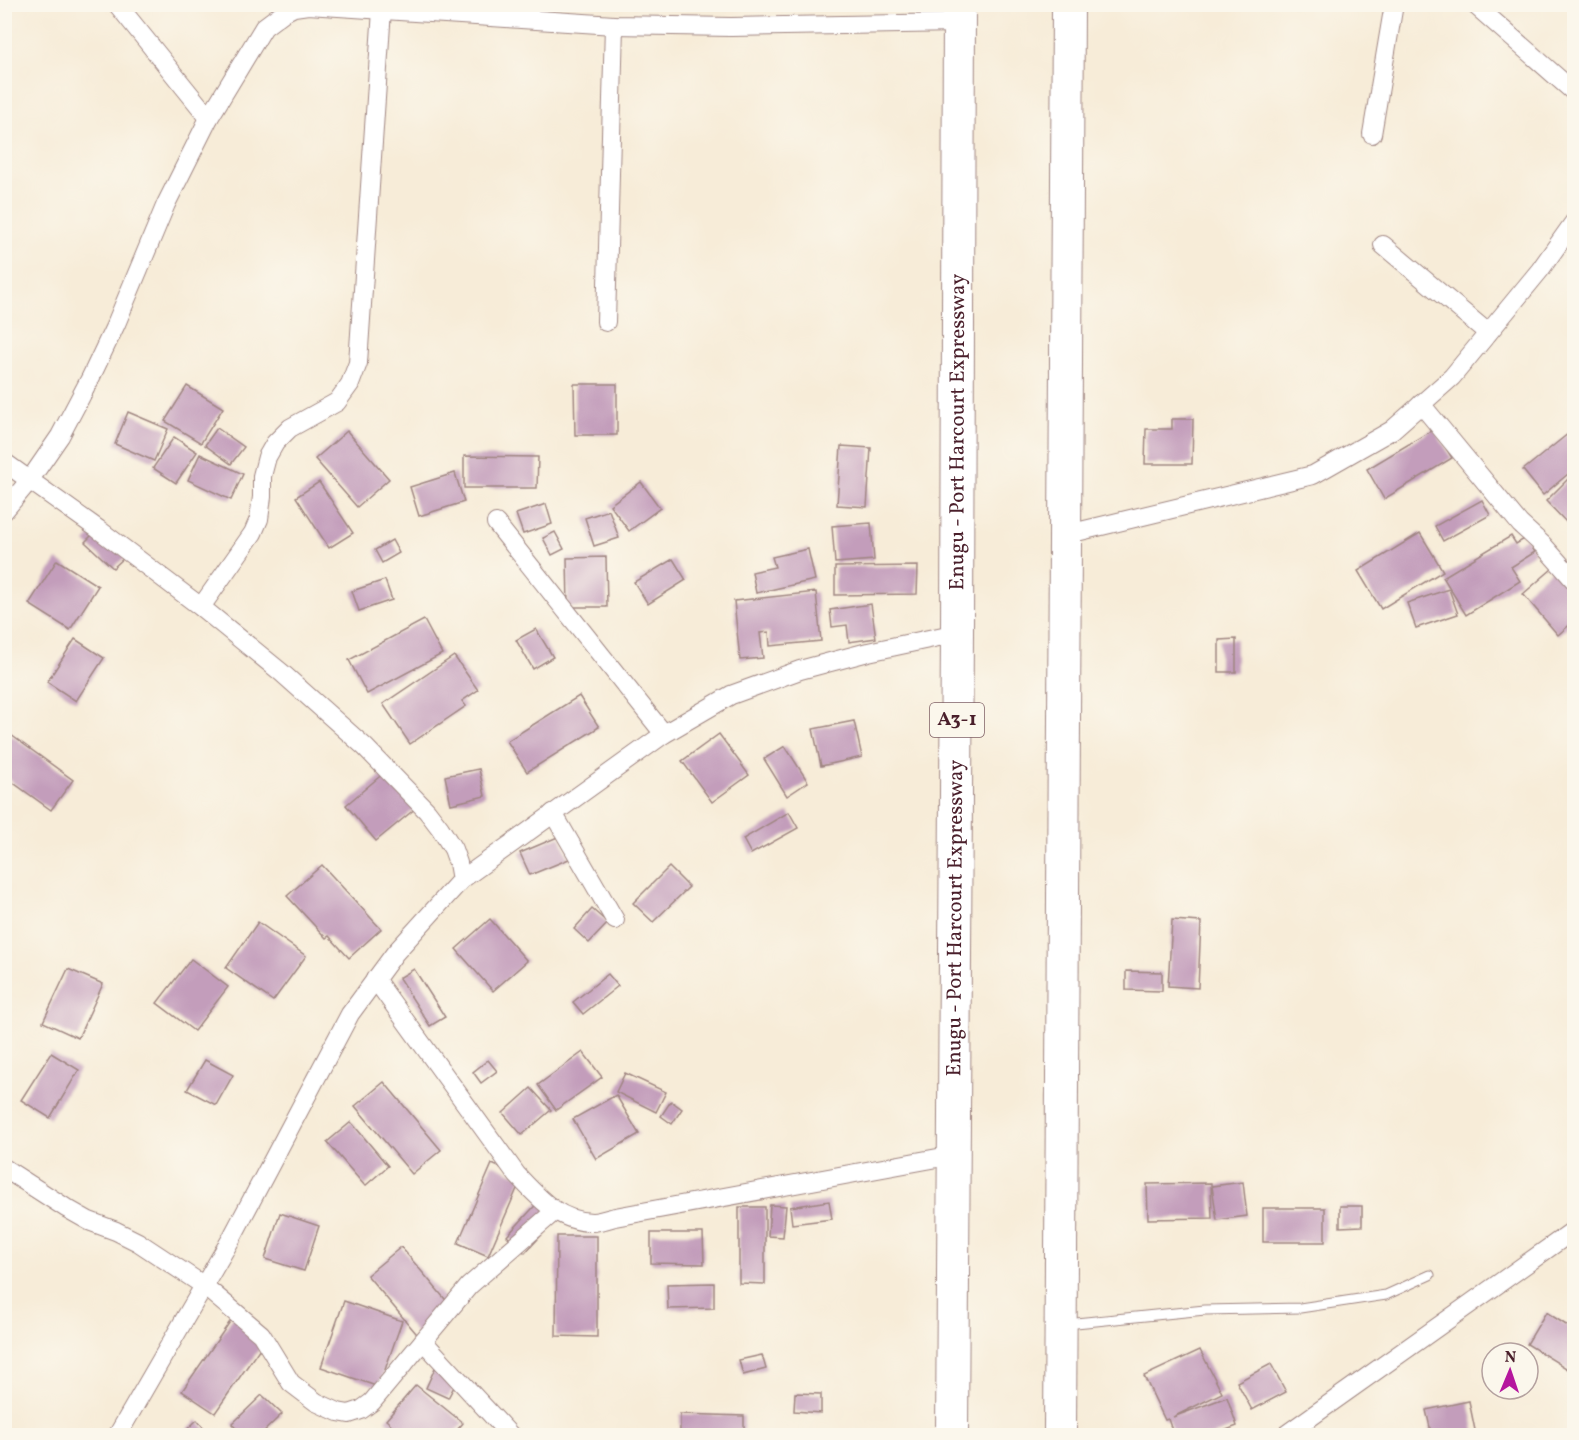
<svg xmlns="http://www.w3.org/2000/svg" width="1579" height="1440" font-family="Vollkorn,serif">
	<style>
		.building { fill: #c39dbb }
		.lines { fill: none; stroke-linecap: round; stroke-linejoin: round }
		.service-casing { stroke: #a08682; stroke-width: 11 }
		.minor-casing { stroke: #a08682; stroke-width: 20 }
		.trunk-casing { stroke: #a08682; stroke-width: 34 }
		.service { stroke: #fff; stroke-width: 9 }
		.minor { stroke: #fff; stroke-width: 18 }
		.trunk { stroke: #fff; stroke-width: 32 }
		.labels { text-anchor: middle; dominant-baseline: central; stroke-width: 6; stroke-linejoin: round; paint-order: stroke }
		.shield { fill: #fbf7ec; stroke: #7f6065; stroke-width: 1.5 }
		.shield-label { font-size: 20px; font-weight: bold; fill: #4a1f2b }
		.street-label { font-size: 21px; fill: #4a1f2b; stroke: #fbf7ec }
	</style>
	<rect width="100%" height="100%" fill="#fbf7ec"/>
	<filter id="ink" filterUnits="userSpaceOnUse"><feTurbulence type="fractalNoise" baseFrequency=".0167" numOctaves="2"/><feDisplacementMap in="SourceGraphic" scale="12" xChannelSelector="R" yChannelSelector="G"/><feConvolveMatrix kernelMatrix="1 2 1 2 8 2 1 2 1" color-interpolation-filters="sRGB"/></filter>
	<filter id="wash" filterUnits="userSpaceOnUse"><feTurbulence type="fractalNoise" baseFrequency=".008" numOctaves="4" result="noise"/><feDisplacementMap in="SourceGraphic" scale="24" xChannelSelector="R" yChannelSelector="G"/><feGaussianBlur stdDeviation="1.35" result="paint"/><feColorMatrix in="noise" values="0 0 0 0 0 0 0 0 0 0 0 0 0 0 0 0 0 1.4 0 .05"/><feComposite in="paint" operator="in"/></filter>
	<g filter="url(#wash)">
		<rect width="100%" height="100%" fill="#f7ecd8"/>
		<g id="blocks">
			<g class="building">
				<path d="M574 384H617V435H575Z"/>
				<path d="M187 386 223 408 201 443 165 421Z"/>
				<path d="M128 412 168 429 154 461 115 444Z"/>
				<path d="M1172 419H1193L1192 464H1145L1146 429H1172Z"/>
				<path d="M217 428 244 447 231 464 205 445Z"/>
				<path d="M1434 429 1452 458 1384 499 1367 469Z"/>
				<path d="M1574 429V469L1543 495 1523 470Z"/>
				<path d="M347 431 389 479 357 507 315 459Z"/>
				<path d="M174 437 197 452 176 483 153 468Z"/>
				<path d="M841 446 871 448 867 507 837 505Z"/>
				<path d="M200 454 243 474 231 500 188 480Z"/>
				<path d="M464 456 538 457 537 488H464Z"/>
				<path d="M455 473 464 502 419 516 410 487Z"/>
				<path d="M1574 473V516L1567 523 1546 501Z"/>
				<path d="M319 482 353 533 329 548 296 497Z"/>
				<path d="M641 482 660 508 629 531 610 505Z"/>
				<path d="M1482 500 1490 515 1443 541 1435 526Z"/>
				<path d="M546 504 552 524 523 534 516 514Z"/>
				<path d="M609 510 619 538 594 546 585 518Z"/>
				<path d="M871 523 874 560 835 563 832 526Z"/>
				<path d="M97 530 125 557 113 568 85 542Z"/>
				<path d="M555 532 564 549 552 555 543 538Z"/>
				<path d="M1420 533 1443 571 1381 609 1358 571Z"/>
				<path d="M1511 536 1516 544 1526 538 1535 552 1511 567 1520 581 1466 615 1443 577Z"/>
				<path d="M392 540 399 553 382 563 375 550Z"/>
				<path d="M808 549 815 580 756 593 752 572 775 567 772 557Z"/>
				<path d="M606 557 607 607H568L567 558Z"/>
				<path d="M673 559 686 580 648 604 634 582Z"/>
				<path d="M57 560 98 586 70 630 29 604Z"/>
				<path d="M1559 563 1574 581V621L1558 635 1523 594Z"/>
				<path d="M918 566 917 594 835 595V567Z"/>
				<path d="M385 580 392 600 359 611 352 591Z"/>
				<path d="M1449 589 1458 614 1416 628 1407 603Z"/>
				<path d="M816 592 821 641 770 646 769 632 760 633 763 658 740 660 734 601Z"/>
				<path d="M871 604 876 638 849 642 847 625 832 627 830 610Z"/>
				<path d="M424 620 442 654 367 694 349 660Z"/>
				<path d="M536 629 553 657 533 669 516 640Z"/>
				<path d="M75 639 104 658 76 701 47 682Z"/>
				<path d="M1236 639V672H1219V640Z"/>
				<path d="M454 656 478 690 462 701 466 706 410 744 383 704Z"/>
				<path d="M579 696 599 727 527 772 507 741Z"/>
				<path d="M854 721 862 757 821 766 813 729Z"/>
				<path d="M719 734 749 775 712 802 682 761Z"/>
				<path d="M11 735 73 780 51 810 4 776V744Z"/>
				<path d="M785 746 808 782 787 796 764 759Z"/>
				<path d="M479 769 485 796 451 804 445 776Z"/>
				<path d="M385 772 416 808 376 841 346 805Z"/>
				<path d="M789 812 798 828 751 854 743 839Z"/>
				<path d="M560 836 569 859 530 875 520 853Z"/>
				<path d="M322 865 381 929 349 958 329 936 326 938 287 896Z"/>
				<path d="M669 867 689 887 653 922 633 903Z"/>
				<path d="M592 909 608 923 589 943 574 929Z"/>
				<path d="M490 919 527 961 493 991 456 949Z"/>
				<path d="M1172 920 1201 922 1198 988 1168 986Z"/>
				<path d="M258 922 306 956 273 1001 226 968Z"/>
				<path d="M191 959 228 987 194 1031 157 1003Z"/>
				<path d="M68 969 103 984 78 1038 43 1022Z"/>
				<path d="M414 969 445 1017 430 1026 399 978Z"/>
				<path d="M1126 971 1162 972V991L1126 990Z"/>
				<path d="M608 974 618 986 583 1014 573 1002Z"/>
				<path d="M583 1052 602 1077 556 1110 538 1085Z"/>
				<path d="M51 1053 79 1070 50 1118 21 1100Z"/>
				<path d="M205 1060 233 1075 216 1105 187 1090Z"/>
				<path d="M488 1060 497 1071 481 1083 473 1072Z"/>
				<path d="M625 1073 666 1092 656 1112 616 1092Z"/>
				<path d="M384 1082 441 1150 412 1174 355 1106Z"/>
				<path d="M531 1088 551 1110 522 1135 503 1113Z"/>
				<path d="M616 1095 639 1134 596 1159 573 1119Z"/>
				<path d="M671 1101 682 1109 672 1124 661 1116Z"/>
				<path d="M351 1122 388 1166 365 1186 327 1142Z"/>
				<path d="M492 1164 522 1177 488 1256 458 1243Z"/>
				<path d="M1243 1182 1247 1216 1217 1220 1212 1186Z"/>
				<path d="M1211 1183 1212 1218 1148 1219 1147 1184Z"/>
				<path d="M543 1197 561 1214 525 1253 507 1236Z"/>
				<path d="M829 1201 832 1219 792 1224 790 1207Z"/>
				<path d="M770 1205 786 1206 783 1237 768 1236Z"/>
				<path d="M1340 1206H1362V1226L1340 1227Z"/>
				<path d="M739 1207H765V1284L739 1283Z"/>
				<rect x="1263" y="1208" width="62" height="34"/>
				<path d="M280 1213 319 1226 304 1271 265 1259Z"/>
				<path d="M651 1233H703L704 1264 651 1263Z"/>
				<path d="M557 1236H597V1337L556 1336Z"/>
				<path d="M401 1247 455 1311 421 1339 367 1275Z"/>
				<path d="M714 1283V1308L668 1309 667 1284Z"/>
				<path d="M344 1301 402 1321 379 1387 321 1367Z"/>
				<path d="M1546 1312 1574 1330V1373L1527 1344Z"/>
				<path d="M236 1313 269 1335 215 1413 182 1391Z"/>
				<path d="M1200 1350 1222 1393 1173 1417 1227 1397 1237 1426 1210 1436H1174L1168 1419 1165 1420 1144 1376Z"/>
				<path d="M762 1355 766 1369 743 1375 739 1360Z"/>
				<path d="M1271 1364 1286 1392 1252 1410 1237 1382Z"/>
				<path d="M435 1368 458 1379 448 1398 426 1388Z"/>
				<path d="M416 1385 463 1423 452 1436H404L386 1420Z"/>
				<path d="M795 1393 821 1394V1413L794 1411Z"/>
				<path d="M262 1395 282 1414 259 1436H243L232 1424Z"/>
				<path d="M1469 1401 1476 1435 1432 1436 1426 1410Z"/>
				<path d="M680 1414 744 1416V1436H680Z"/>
				<path d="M197 1420 211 1436H180Z"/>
			</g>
		</g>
	</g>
	<g filter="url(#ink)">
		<use href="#blocks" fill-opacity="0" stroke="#a08682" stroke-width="1.5"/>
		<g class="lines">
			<g class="service-casing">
				<path id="service" d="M1066 1324 1205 1310 1300 1308 1386 1295 1430 1275"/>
			</g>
			<g class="minor-casing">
				<g id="minor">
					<path d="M117 4 209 118"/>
					<path d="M1474 4 1574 92"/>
					<path d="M1372 134 1394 4"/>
					<path d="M1383 245 1488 333"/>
					<path d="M606 322 614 25"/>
					<path d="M1421 404 1520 524 1543 545 1574 580"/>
					<path d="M4 462 98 529 201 607 282 673 365 747 427 811 440 828 453 849 458 863 461 880"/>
					<path d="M4 511 29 481 60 436 90 379 116 324 166 204 209 118 264 27 284 12 294 7 308 5 614 25 731 27 959 23"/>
					<path d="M496 523 664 734"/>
					<path d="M1064 535 1313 475 1392 430 1452 377 1540 270 1574 222"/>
					<path d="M201 607 253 533 259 519 262 497V476L267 457 275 443 290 428 337 402 350 384 358 363 382 10"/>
					<path d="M553 813 615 920"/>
					<path d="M375 979 517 1175C538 1197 559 1222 592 1222 599 1222 608 1219 615 1217L954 1155"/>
					<path d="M4 1168 66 1208 89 1221 116 1231 138 1242 203 1285 261 1334 291 1383 316 1402 338 1412 349 1414 361 1410 372 1402 469 1286 555 1211"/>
					<path d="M423 1341 511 1436"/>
					<path d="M117 1436 231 1239 350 1014 395 953 461 880 664 734 731 695 800 670 868 652 957 633"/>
					<path d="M1284 1436 1574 1230"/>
				</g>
			</g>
			<g class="trunk-casing">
				<g id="trunk">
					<path id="s1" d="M952 1436 957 633 959 4"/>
					<path d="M1060 1436 1068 4"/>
				</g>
			</g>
			<use href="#service" class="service"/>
			<use href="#minor" class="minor"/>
			<use href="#trunk" class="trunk"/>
		</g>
	</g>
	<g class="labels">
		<rect class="shield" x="930" y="703" width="54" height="34" rx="4.5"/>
		<g class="shield-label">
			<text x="957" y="720">A3-1</text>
		</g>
		<g class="street-label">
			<text stroke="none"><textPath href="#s1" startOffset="1004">Enugu - Port Harcourt Expressway</textPath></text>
			<text stroke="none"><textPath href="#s1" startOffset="518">Enugu - Port Harcourt Expressway</textPath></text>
		</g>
	</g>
	<rect width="1579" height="1440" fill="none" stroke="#fbf7ec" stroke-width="24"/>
	<g transform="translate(1510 1371) rotate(2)"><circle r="28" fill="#fbf7ec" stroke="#b4a19f" stroke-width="1.5"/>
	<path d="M0-4.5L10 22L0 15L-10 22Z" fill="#b5179e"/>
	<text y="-9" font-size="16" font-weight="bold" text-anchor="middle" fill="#4a1f2b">N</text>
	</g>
</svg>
